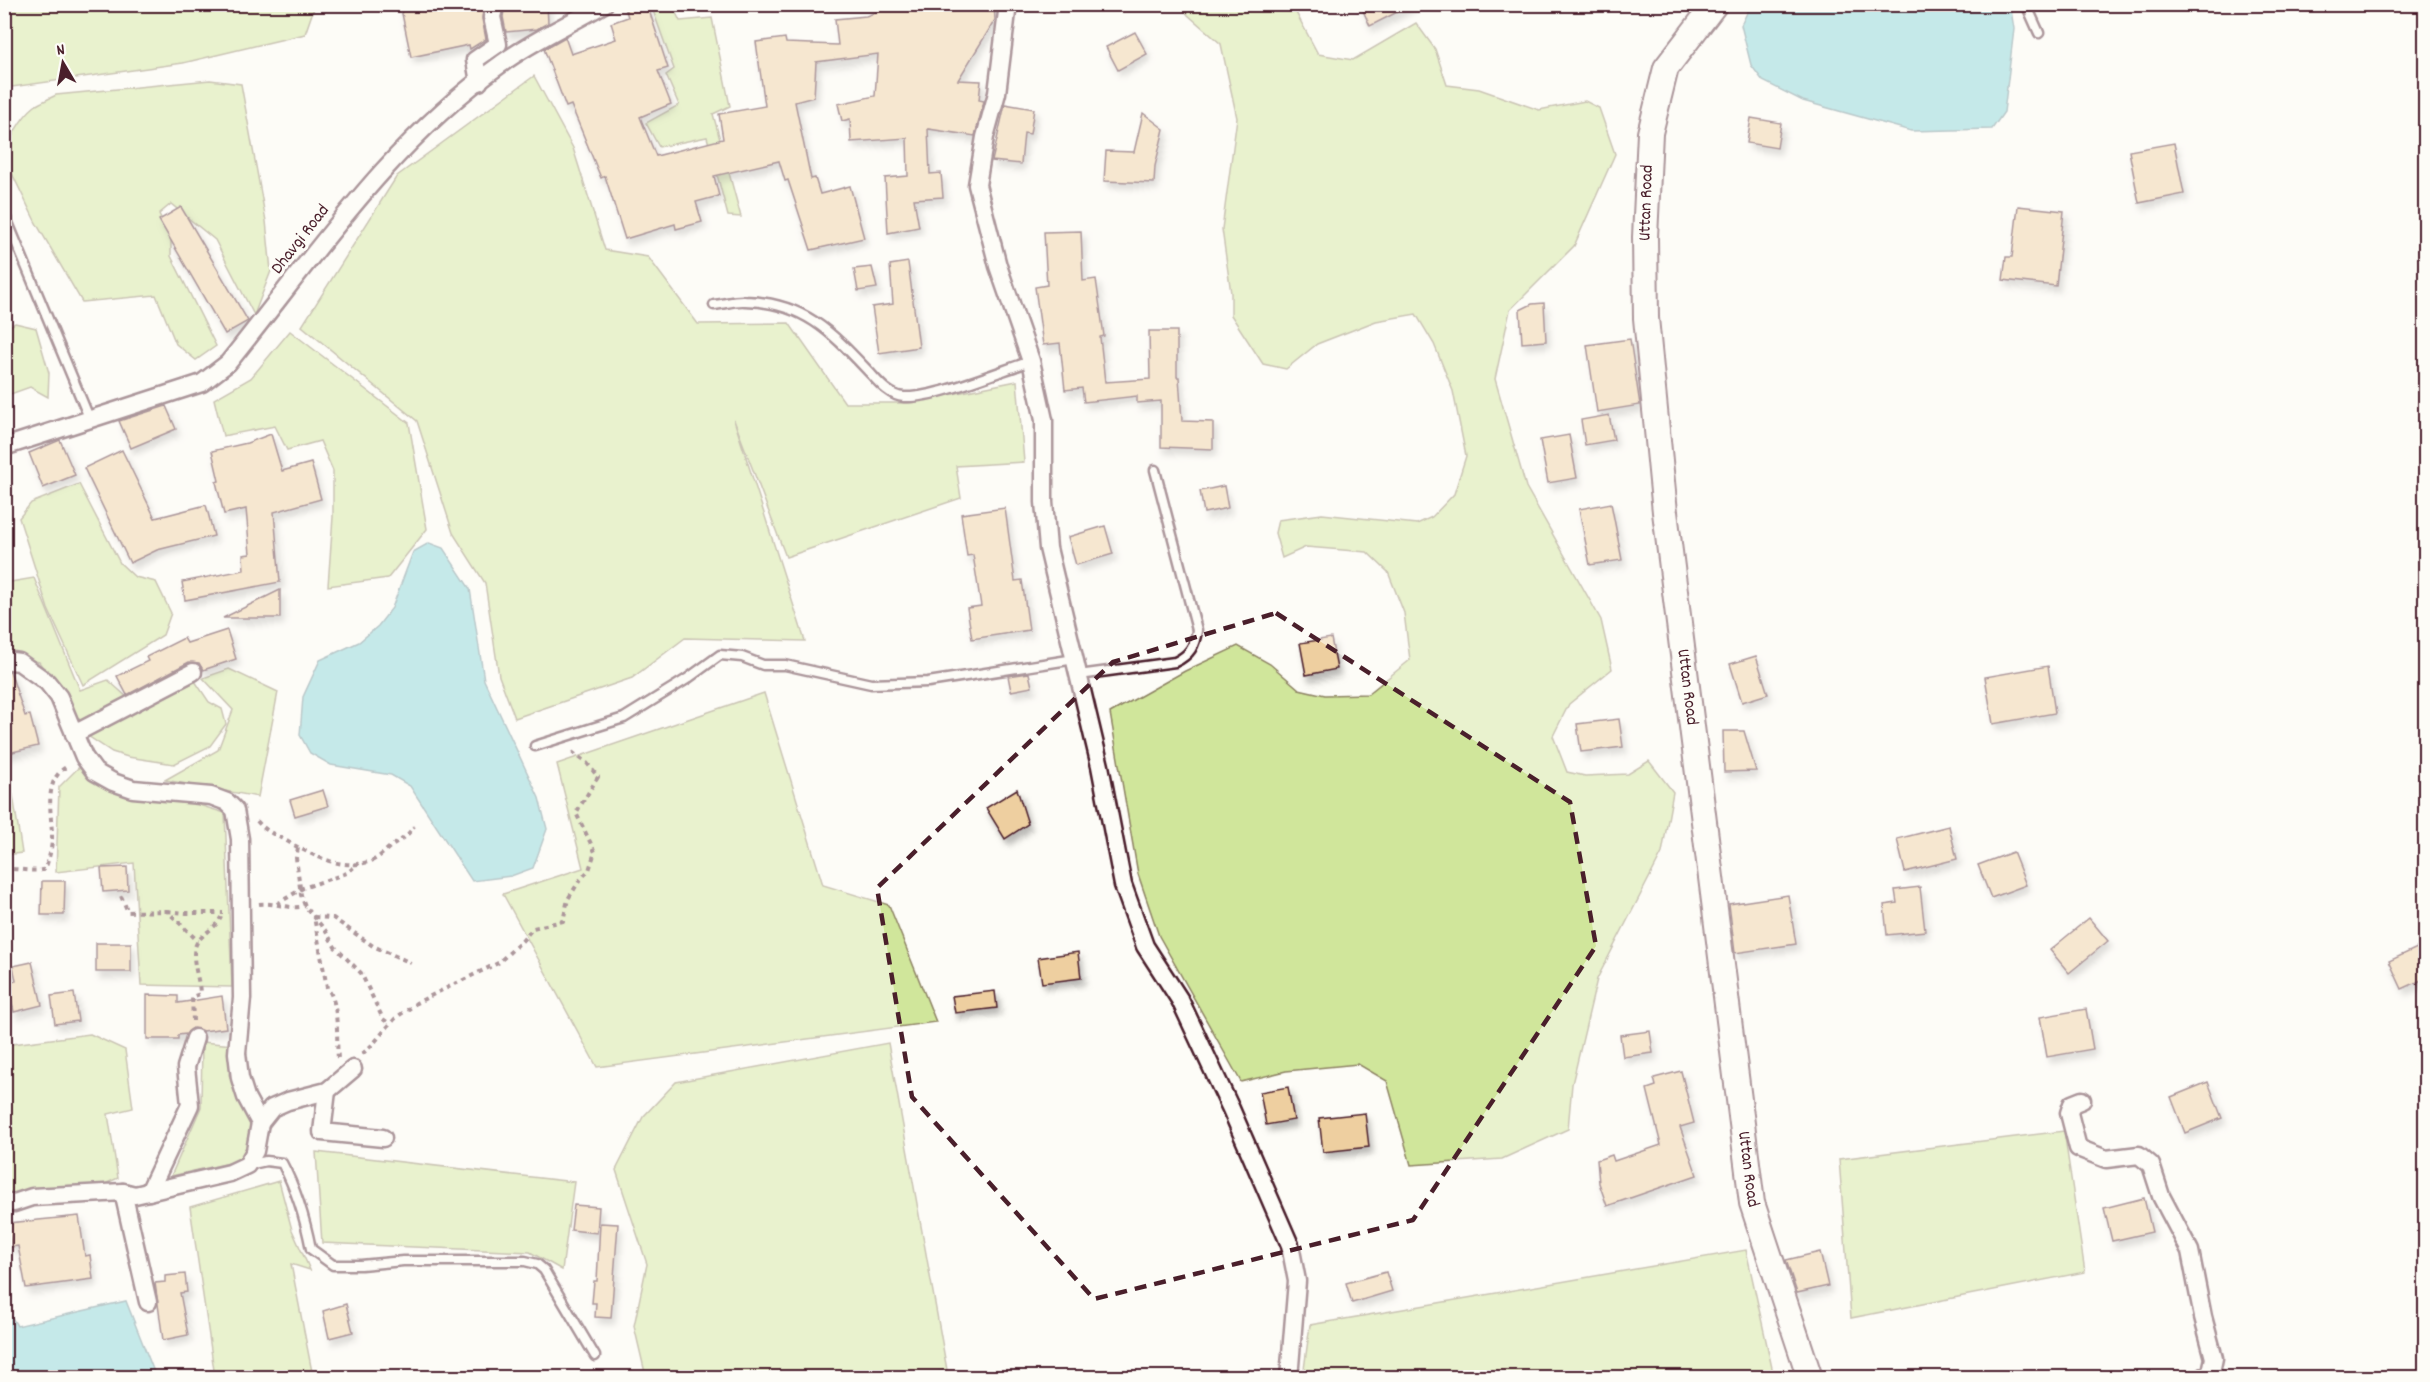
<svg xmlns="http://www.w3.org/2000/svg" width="2430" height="1382" font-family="Dekko,sans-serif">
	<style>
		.green { fill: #d0e69b; stroke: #8d8263; stroke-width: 1.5 }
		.water { fill: #81d3d7; stroke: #6b8b92; stroke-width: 1.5 }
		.building { fill: #eecfa0; stroke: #4a1f2b; stroke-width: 1.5; filter: url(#shadow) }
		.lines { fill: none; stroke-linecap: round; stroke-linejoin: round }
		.service-casing { stroke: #4a1f2b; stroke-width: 13 }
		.minor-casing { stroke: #4a1f2b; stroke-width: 21 }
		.secondary-casing { stroke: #4a1f2b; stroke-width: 28 }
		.path { stroke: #4a1f2b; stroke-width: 4; stroke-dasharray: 4.5 4.5; stroke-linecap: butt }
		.service { stroke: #fdfcf7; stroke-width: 8 }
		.minor { stroke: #fdfcf7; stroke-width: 16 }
		.secondary { stroke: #fdfcf7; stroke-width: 24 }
		.marked { fill: none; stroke: #4a1f2b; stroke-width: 4.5; stroke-dasharray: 12 8; stroke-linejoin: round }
		.labels { text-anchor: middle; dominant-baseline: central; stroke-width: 6; stroke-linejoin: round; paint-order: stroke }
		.street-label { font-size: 18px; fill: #4a1f2b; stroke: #fdfcf7 }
	</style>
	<defs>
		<filter id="shadow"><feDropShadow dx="3.5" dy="6" stdDeviation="3" flood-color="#0004"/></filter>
	</defs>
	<rect width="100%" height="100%" fill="#fdfcf7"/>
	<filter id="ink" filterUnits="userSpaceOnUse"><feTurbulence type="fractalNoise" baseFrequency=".0167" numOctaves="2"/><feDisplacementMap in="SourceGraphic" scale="12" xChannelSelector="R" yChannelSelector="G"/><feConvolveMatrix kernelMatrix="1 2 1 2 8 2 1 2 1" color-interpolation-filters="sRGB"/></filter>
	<g filter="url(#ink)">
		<g class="green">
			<path d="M4 5 5 4 315 5 305 34 183 63 5 88Z"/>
			<path d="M651 5H672L680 21 712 18 730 106 713 114 741 217 728 216 707 137 659 147 646 123 679 105 666 75 674 69Z"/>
			<path d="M1181 5H1292L1318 54 1353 60 1416 23 1435 49 1447 85 1479 89 1539 110 1585 101 1599 108 1615 154 1574 246 1510 310 1495 379 1526 487 1601 620 1612 669 1569 704 1553 736 1567 772 1585 776 1628 774 1649 761 1673 792 1662 853 1597 979 1572 1084 1568 1129 1502 1159 1411 1165 1387 1081 1358 1064 1286 1071 1241 1082 1159 936 1138 874 1110 713 1185 671 1238 646 1270 664 1299 689 1325 695 1368 694 1410 660 1404 613 1388 572 1367 552 1306 547 1282 558 1275 533 1278 520 1322 514 1417 524 1432 517 1454 494 1466 456 1453 391 1434 344 1416 314 1376 321 1317 344 1286 369 1263 364 1231 315V293L1222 229 1237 118 1221 44 1188 15Z"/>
			<path d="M534 76 573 148 605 250 648 257 698 324 789 323 845 403H908L1017 381 1024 462 956 466 961 498 786 557 734 420 805 641 685 638 632 678 515 718 499 676 485 583 453 533 417 421 302 326 397 176Z"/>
			<path d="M210 80 241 84 266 221 271 271 254 315 215 240 171 204 159 214 171 237V256L216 346 196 360 176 344 156 295 82 302 36 223 5 159C5 144 22 116 35 106 41 102 49 99 56 95Z"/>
			<path d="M15 323 36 328 49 373 48 397 30 387 5 396V329Z"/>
			<path d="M290 331 409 423 427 529 388 578 328 586 333 517V471L320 441 287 450 275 426 223 436 214 399 251 378Z"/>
			<path d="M79 484 120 563 135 577 156 582 171 613 163 635 83 685 48 609 19 518 31 503Z"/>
			<path d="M34 578 80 690 108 680 128 698 80 721 39 662 5 654V583Z"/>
			<path d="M229 669 278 692 258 797 165 780 218 750 233 710 203 678Z"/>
			<path d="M193 678 209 702 222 709 226 724 210 746 174 764 128 757 112 752 88 736Z"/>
			<path d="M764 693 823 885 889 905 936 1022 597 1067 503 894 583 868 557 764Z"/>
			<path d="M78 768 225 813 232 987 141 985 134 863 56 872 59 787Z"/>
			<path d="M13 795 22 853 5 855V797Z"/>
			<path d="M90 1034 125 1050 133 1108 108 1114 118 1178 83 1194 5 1198V1045Z"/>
			<path d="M202 1042 233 1045 229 1075 251 1122 243 1160 171 1176 201 1107Z"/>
			<path d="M888 1043 947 1370 902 1378 646 1377 634 1326 647 1264 616 1170 643 1117 676 1082Z"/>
			<path d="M2064 1131 2085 1272 1851 1318 1839 1159Z"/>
			<path d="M316 1152 574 1182 562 1270 530 1252 322 1243Z"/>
			<path d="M279 1181 292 1230 310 1270 291 1264 313 1377H215L190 1207Z"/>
			<path d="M1746 1250 1774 1377H1303L1310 1325Z"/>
		</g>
		<g class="water">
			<path d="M1751 5H2008L2011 10 2014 29 2004 112 1992 129 1911 131 1803 101 1763 81 1751 65 1741 25Z"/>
			<path d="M429 543 443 548 470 589 484 680 539 798 547 829 533 868 511 876 472 881 410 786 391 775 331 765 310 753 300 735 303 697 320 660 359 642 378 626 392 608 413 552Z"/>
			<path d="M126 1301 156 1377H5V1306L17 1326Z"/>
		</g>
		<g class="building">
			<path d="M400 4H484L482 19 486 39 470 49 469 45 411 57Z"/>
			<path d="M505 4H547L548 23 537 29 506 32 503 17Z"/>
			<path d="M624 4H647L668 68 658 71 671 104 640 117 656 156 723 139 719 114 765 106 756 42 785 38 786 43 838 45 835 19 866 16 899 4H994L995 20 958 80 981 81 979 100 984 101 975 136 928 129 930 174 941 173 943 197 914 199 919 227 888 233 885 178 908 176 907 138 851 142 850 119 842 121 838 104 875 96 878 54 816 62 814 97 795 102 811 179 815 178 820 194 850 186 864 238 811 250 788 180 785 181 779 161 714 176 719 196 696 202 702 222 676 229 675 224 625 239 605 176 601 178 571 105 566 107 544 49 565 37 571 54 616 39 611 23 628 17Z"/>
			<path d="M1360 4H1413L1370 26Z"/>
			<path d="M1135 32 1147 54 1118 70 1106 47Z"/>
			<path d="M1005 104 1034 109 1030 134 1024 133 1021 164 992 161Z"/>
			<path d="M1143 113 1164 129 1155 166 1154 183 1104 181 1106 151 1134 152Z"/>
			<path d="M1751 118 1781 123 1777 148 1747 143Z"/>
			<path d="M2174 143 2184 194 2139 203 2129 151Z"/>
			<path d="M2018 206 2064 211 2056 286 2003 280 2006 257H2012Z"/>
			<path d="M181 207 248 321 225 334 159 220Z"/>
			<path d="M1081 231 1083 281 1096 279 1104 336 1100 337 1105 382 1150 379 1149 331H1177V377H1179L1182 421 1213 422V449L1161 447V401L1137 403V396L1084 402 1082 388 1065 390 1060 343 1043 345 1035 287 1047 285 1044 232Z"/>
			<path d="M908 262 919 347 879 353 872 307 893 304 890 265Z"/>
			<path d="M872 267 877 288 858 291 854 269Z"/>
			<path d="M1544 303 1546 341 1522 343 1520 310 1532 304Z"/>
			<path d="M1630 339 1640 405 1597 412 1587 345Z"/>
			<path d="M166 406 176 429 131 448 119 421Z"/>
			<path d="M1609 415 1614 440 1585 445 1581 420Z"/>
			<path d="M271 434 282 471 311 463 321 499 274 512 280 582 185 600 182 582 244 570 243 555 250 554 246 509 224 514 216 482 219 481 212 451 247 443Z"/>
			<path d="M1569 435 1577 478 1548 483 1540 440Z"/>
			<path d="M60 440 75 475 43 488 29 453Z"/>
			<path d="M122 450 155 518 206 505 214 536 157 550 130 563 84 468Z"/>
			<path d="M1224 486 1228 508 1204 513 1200 491Z"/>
			<path d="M1611 503 1622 560 1590 565 1579 509Z"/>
			<path d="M1005 508 1015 581 1022 580 1029 630 972 639 967 608 981 606 973 555 967 556 961 514Z"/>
			<path d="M1105 526 1113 554 1076 565 1068 537Z"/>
			<path d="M280 590V618H223Z"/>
			<path d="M227 630 236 659 203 670 199 663 189 662 127 695 117 676 148 661 146 657 184 638 187 643Z"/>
			<path d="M1331 638 1337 669 1306 675 1300 643Z"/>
			<path d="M1756 656 1768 694 1742 702 1730 664Z"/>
			<path d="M2048 666 2055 713 1993 724 1985 677Z"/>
			<path d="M4 671H10L25 716 30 715 38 746 4 754Z"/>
			<path d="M1029 673 1032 687 1011 691 1008 676Z"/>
			<path d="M1619 719 1623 747 1581 752 1577 724Z"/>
			<path d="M1723 731H1744L1756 771 1724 772Z"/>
			<path d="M1017 789 1028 824 1005 839 986 808Z"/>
			<path d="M323 790 328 806 295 816 290 800Z"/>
			<path d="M1949 826 1957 859 1905 872 1897 839Z"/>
			<path d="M2013 852 2026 885 1991 898 1978 865Z"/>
			<path d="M127 867 128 890 103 892 101 868Z"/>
			<path d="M42 881H65L64 915H41Z"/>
			<path d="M1920 887 1925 931 1887 935 1884 905 1897 903 1895 890Z"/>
			<path d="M1788 895 1796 944 1735 953 1729 904Z"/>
			<path d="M2089 918 2108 941 2069 973 2050 950Z"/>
			<rect x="96" y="943" width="35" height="29"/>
			<path d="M2419 947 2426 960V978L2402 989 2389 961Z"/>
			<path d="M1078 952 1081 978 1042 983 1038 958Z"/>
			<path d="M32 962 42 1005 14 1012 8 983 16 981 13 966Z"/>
			<path d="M995 991 997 1008 955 1013 952 996Z"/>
			<path d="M74 993 78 1021 55 1024 51 996Z"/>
			<path d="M147 995 178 996V1003L222 996 226 1028 203 1031 193 1028 186 1034 178 1035V1039H147Z"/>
			<path d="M2086 1009 2093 1049 2047 1057 2040 1017Z"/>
			<path d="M1650 1031 1653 1053 1623 1057 1620 1035Z"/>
			<path d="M1681 1071 1694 1123 1680 1127 1697 1175 1607 1206 1599 1183 1597 1160 1612 1155 1614 1161 1661 1145 1647 1089 1656 1086 1654 1078Z"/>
			<path d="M2208 1082 2222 1118 2185 1133 2171 1097Z"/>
			<path d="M1288 1087 1294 1120 1266 1125 1260 1092Z"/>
			<path d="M1365 1113 1369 1147 1323 1152 1319 1118Z"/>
			<path d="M2144 1198 2152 1232 2112 1241 2104 1208Z"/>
			<path d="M574 1205 599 1207 597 1233 571 1230Z"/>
			<path d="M79 1216 85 1256 90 1255 93 1279 26 1288 18 1246 11 1247 8 1223Z"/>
			<path d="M600 1223 618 1224 611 1318 595 1317 596 1303H592L594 1281H597Z"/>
			<path d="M1820 1252 1828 1286 1797 1293 1786 1260Z"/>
			<path d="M1386 1272 1392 1291 1352 1303 1346 1283Z"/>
			<path d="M185 1274 187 1292 180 1293 188 1335 163 1340 155 1283 165 1282V1276Z"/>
			<path d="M346 1304 353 1332 329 1338 323 1311Z"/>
		</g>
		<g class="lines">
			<g class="service-casing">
				<g id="service">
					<path d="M2026 4 2039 33"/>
					<path d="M4 213 90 420"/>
					<path d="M714 305C724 304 735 300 745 301 805 302 833 334 871 374 879 383 890 396 904 397 933 399 1000 371 1031 361"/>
					<path d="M1079 675 1175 662C1190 655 1195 646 1197 630L1155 470"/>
					<path d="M535 746 624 718 687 679 720 655 742 657 763 665H785L871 684 928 682 1075 659"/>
					<path d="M248 1165 266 1161 282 1163C297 1191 305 1218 311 1249L333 1265H361L403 1261H525L537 1264 544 1270 595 1356"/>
				</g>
			</g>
			<g class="minor-casing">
				<g id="minor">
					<path d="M1008 4 997 93 985 137 977 185 998 266 1031 361 1044 420V502L1048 548 1100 766 1123 885 1145 946 1180 1000 1231 1109 1290 1245 1297 1281 1289 1378"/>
					<path d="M479 82 475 60 498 44 492 17 495 4"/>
					<path d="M4 447 202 383 228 363C313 258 389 143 501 64 532 41 570 24 604 4"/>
					<path d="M4 660 19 662 47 682 59 697 84 757 95 772 113 782 133 789 211 796 227 802 235 810 240 839 242 998 237 1053 240 1078 246 1097 260 1123 255 1151 247 1165 230 1173 135 1195 123 1192 32 1197 14 1203 4 1201"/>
					<path d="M74 734 193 672"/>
					<path d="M327 1091 322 1132 383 1138"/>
					<path d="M2082 1100 2072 1104 2069 1113 2078 1148 2106 1159 2139 1155 2151 1165 2161 1196 2190 1251 2203 1317 2214 1358 2211 1372 2203 1378"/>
					<path d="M260 1123 272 1108 288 1101 327 1091 353 1069"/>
					<path d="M123 1192 148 1302"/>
					<path d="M149 1192 190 1105 186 1067 195 1038"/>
				</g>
			</g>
			<g class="secondary-casing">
				<g id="secondary">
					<path id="s1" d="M1715 4 1666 68 1650 133 1645 237 1646 318 1665 512 1752 1203 1810 1378"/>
				</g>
			</g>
			<g class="path">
				<path d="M257 821C266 832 280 837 292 844 316 857 343 871 371 861 379 858 384 852 390 847 400 841 407 837 414 826"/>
				<path d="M298 848 296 858 301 895 305 906 325 930 335 947 361 973 383 1019 390 1024"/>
				<path d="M4 869C17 868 36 873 45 869 49 859 51 851 52 841 53 816 41 780 68 766"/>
				<path d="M121 896 128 912 167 911 198 941"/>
				<path d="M259 904C275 902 289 910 305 906"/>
				<path d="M277 904 303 888 347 873 359 863"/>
				<path d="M167 911 186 913H223"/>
				<path d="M193 1021 192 997 200 994C200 978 188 955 198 941 205 932 216 928 221 917"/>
				<path d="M362 1054C375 1044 382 1032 393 1021 399 1014 409 1010 416 1003L498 963 522 941 533 928 563 921 568 899 580 880 589 870 595 852 576 813 598 777 587 763 569 750"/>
				<path d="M338 1058C336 1039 340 1003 327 988L314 917 333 918 373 946 411 963"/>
			</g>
			<use href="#service" class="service"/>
			<use href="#minor" class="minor"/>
			<use href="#secondary" class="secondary"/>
		</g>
	</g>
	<path d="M0 0H2430V1382H0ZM1276 613 1570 802 1596 946 1413 1220 1094 1299 912 1097 877 888 1113 662Z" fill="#fdfcf7" fill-opacity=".55" fill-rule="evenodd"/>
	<path class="marked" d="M1276 613 1570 802 1596 946 1413 1220 1094 1299 912 1097 877 888 1113 662Z"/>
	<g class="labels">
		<g class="street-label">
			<text transform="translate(1647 203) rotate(-88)">Uttan Road</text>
			<text transform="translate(301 240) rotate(-52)">Dhavgi Road</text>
			<text stroke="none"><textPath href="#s1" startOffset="704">Uttan Road</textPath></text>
			<text stroke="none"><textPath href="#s1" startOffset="1190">Uttan Road</textPath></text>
		</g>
	</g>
	<rect width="2430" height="1382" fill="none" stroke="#fdfcf7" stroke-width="24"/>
	<rect x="12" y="12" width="2406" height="1358" fill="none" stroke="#4a1f2b" stroke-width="2" filter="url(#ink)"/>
	<g transform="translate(63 63) rotate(350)" stroke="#fdfcf7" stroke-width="4.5" paint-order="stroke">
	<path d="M0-4.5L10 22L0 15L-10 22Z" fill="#4a1f2b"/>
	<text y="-9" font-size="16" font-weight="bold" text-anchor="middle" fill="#4a1f2b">N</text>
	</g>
</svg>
